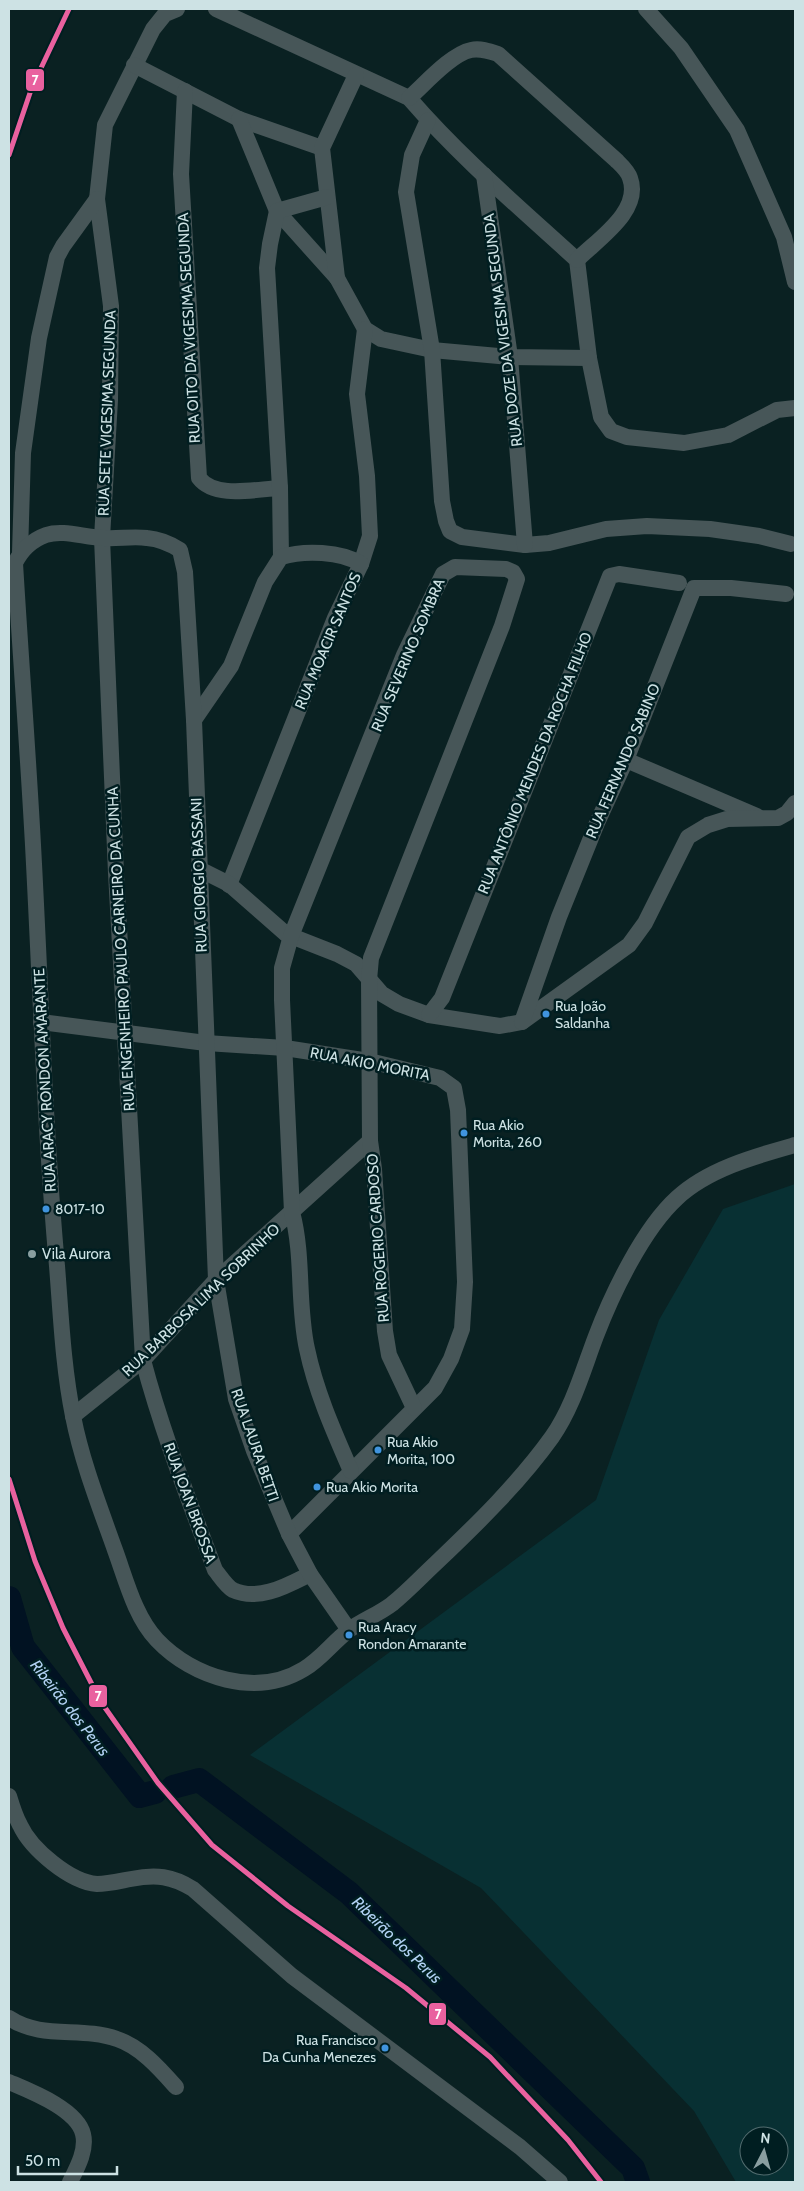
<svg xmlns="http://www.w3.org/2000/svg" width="804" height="2191" font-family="Cabin,sans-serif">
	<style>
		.built { fill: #083033; fill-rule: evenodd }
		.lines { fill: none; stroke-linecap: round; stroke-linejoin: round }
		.river { stroke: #011222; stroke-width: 24 }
		.street { stroke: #475658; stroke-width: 16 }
		.rail-1-casing { stroke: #001e21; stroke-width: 9 }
		.rail-1 { stroke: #e9619f; stroke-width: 5 }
		.bus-dot { fill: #4094de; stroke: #001e21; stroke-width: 2 }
		.poi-dot { fill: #899ea0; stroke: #001e21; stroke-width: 2 }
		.labels { text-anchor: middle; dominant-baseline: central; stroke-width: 5; stroke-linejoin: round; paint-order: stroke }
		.bus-label { font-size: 14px; fill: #cde2e4; stroke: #001e21; text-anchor: start }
		.street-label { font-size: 15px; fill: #cde2e4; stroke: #001e21 }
		.poi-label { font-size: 15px; fill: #cde2e4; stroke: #001e21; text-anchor: start }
		.water-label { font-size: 16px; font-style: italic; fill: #b2d2f4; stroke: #001e21 }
		.line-badge { stroke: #001e21; stroke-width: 2 }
		.badge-label { font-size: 14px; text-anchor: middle; font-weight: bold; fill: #fff }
	</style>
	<rect width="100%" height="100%" fill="#0a2122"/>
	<path class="built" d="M795 1184V2182H736L694 2111 481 1888 250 1755 596 1500 659 1320 723 1209ZM749 2136H779V2166H749Z"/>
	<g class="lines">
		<g class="river">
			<path d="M9 1598 23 1647 140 1796 155 1792"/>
			<path d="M173 1787 199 1780 349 1893 633 2168 638 2182"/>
		</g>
		<g class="street">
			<path d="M177 9 165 14 153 29 105 125 97 199 111 306 110 400 102 538 116 873 143 1360C162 1432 189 1500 215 1570 220 1576 226 1586 233 1590 259 1602 288 1585 310 1574"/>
			<path d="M216 9 409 98C460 157 520 208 577 260L589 358 601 417 611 431 627 437 684 443 728 435 777 410 795 408"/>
			<path d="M646 9 681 48 737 130 784 237 795 282"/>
			<path d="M134 65 239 119 322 148"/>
			<path d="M185 91 181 174 199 478C215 499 256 489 280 488"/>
			<path d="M409 98C424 85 451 54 471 50 480 48 489 51 498 54L616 160C621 165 628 171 630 178 642 211 598 239 577 260"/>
			<path d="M239 119 277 211 337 278 365 329 381 339 432 350 510 357 589 358"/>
			<path d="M428 120 412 155 406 192 432 350 442 501 446 521 450 531 462 537 525 545 549 543 606 529 647 526 710 529 759 536 791 544"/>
			<path d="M484 175 510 357 525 545"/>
			<path d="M337 278 322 148 356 75"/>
			<path d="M20 553 23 453 39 338 57 257 63 246 97 199"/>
			<path d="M281 557 280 488 267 268 270 244 277 211 327 197"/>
			<path d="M361 564 370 536 367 476 357 394 365 329"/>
			<path d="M194 720 231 666 265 582 281 557C304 550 341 551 361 564L335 618 229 885"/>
			<path d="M626 760 757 816"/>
			<path d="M199 869 229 884 286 934 337 954 356 964 382 994 399 1004 429 1015 500 1026 522 1022 629 945 645 923 688 837 708 825 727 819 778 818 787 813 795 803"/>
			<path d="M429 1015 442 998 610 576 619 574 679 583"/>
			<path d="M41 1022 206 1043 285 1048 369 1061 440 1078 454 1088 458 1110 465 1282 462 1329 451 1359 435 1388 289 1534"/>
			<path d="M522 1022 559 917 597 823 626 760 694 588H731L786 594"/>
			<path d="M73 1416 143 1360 216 1280 370 1141"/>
			<path d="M351 1471C334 1432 316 1392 307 1349 297 1304 304 1257 292 1212L282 1000V968L291 936 404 655 443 574 455 567 506 569 513 572 517 579 502 626 371 958 369 980 370 1141 374 1169 385 1331 389 1355 414 1408"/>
			<path d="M349 1630 310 1574 289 1534 254 1451 236 1399 216 1280 194 720 185 572 180 550C169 543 159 539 147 538 133 536 118 539 104 538 85 538 64 529 46 535 32 540 21 551 15 563 21 664 29 764 34 864 41 998 45 1132 57 1266 61 1316 63 1366 73 1416 82 1462 99 1505 115 1550 126 1580 135 1617 157 1640 193 1678 257 1698 304 1669 321 1659 333 1642 349 1630 363 1620 379 1614 392 1604 408 1591 422 1576 436 1563 477 1524 519 1483 552 1437 573 1407 583 1370 596 1336 612 1294 643 1229 677 1198 708 1169 756 1156 795 1145"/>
			<path d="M9 1796C12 1806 15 1816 20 1825 31 1849 70 1882 97 1884 108 1884 120 1881 131 1879 156 1874 172 1876 193 1889L292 1976 520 2147 560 2182"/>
			<path d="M9 2018C42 2040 81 2026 117 2039 141 2047 160 2069 176 2087"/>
			<path d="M9 2082C30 2091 77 2109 83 2134 87 2150 77 2168 70 2182"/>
		</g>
		<g class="rail-1-casing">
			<g id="rail-1">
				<path d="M9 155 32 87 69 9"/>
				<path d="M9 1479 35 1561 63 1628 101 1702 158 1783 212 1845 288 1906 406 1988 490 2057 568 2140 601 2182"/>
			</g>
		</g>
		<use href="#rail-1" class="rail-1"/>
	</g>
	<g class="bus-dot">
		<circle cx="546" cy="1014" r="4.5"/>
		<circle cx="464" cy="1133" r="4.5"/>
		<circle cx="46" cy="1209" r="4.5"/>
		<circle cx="378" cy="1450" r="4.5"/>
		<circle cx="317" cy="1487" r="4.5"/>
		<circle cx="349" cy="1635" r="4.5"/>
		<circle cx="385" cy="2048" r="4.5"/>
	</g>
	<circle class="poi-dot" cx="32" cy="1254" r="5"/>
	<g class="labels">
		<g class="bus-label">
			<text x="555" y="1006">Rua João<tspan x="555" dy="17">Saldanha</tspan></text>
			<text x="473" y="1125">Rua Akio<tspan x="473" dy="17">Morita, 260</tspan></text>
			<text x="55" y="1209">8017-10</text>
			<text x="387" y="1442">Rua Akio<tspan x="387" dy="17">Morita, 100</tspan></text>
			<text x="326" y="1487">Rua Akio Morita</text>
			<text x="358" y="1627">Rua Aracy<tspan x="358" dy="17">Rondon Amarante</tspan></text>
			<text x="376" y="2040" text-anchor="end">Rua Francisco<tspan x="376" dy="17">Da Cunha Menezes</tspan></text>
		</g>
		<g class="street-label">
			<text transform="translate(189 328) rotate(-93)">RUA OITO DA VIGESIMA SEGUNDA</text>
			<text transform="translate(503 330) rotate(-97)">RUA DOZE DA VIGESIMA SEGUNDA</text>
			<text transform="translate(107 413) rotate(-88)">RUA SETE VIGESIMA SEGUNDA</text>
			<text transform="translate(328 641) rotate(-67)">RUA MOACIR SANTOS</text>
			<text transform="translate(408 655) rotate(-67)">RUA SEVERINO SOMBRA</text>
			<text transform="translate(623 761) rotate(-67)">RUA FERNANDO SABINO</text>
			<text transform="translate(535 763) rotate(-68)">RUA ANTÔNIO MENDES DA ROCHA FILHO</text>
			<text transform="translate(199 875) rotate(-92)">RUA GIORGIO BASSANI</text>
			<text transform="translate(121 949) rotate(-93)">RUA ENGENHEIRO PAULO CARNEIRO DA CUNHA</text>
			<text transform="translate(370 1064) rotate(11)">RUA AKIO MORITA</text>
			<text transform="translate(45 1080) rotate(-93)">RUA ARACY RONDON AMARANTE</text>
			<text transform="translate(378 1238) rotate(-94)">RUA ROGERIO CARDOSO</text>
			<text transform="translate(201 1300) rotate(-44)">RUA BARBOSA LIMA SOBRINHO</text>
			<text transform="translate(255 1445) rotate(71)">RUA LAURA BETTI</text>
			<text transform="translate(190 1503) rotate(70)">RUA JOAN BROSSA</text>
		</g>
		<g class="poi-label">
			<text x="42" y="1254">Vila Aurora</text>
		</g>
		<g class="water-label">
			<text transform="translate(70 1708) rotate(52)">Ribeirão dos Perus</text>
			<text transform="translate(397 1940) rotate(44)">Ribeirão dos Perus</text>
		</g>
	</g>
	<g class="line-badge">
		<rect x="25" y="68" width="20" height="24" rx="5" fill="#e9619f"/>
		<rect x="88" y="1684" width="20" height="24" rx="5" fill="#e9619f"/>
		<rect x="428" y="2002" width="19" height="24" rx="5" fill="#e9619f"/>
	</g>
	<g class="badge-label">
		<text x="35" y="85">7</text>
		<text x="98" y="1701">7</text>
		<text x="438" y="2019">7</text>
	</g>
	<rect width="804" height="2191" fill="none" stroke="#cde2e4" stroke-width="20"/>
	<g transform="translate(764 2151) rotate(6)"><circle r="24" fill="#001e21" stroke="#526c6f"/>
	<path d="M0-4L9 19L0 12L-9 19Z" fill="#899ea0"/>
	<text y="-8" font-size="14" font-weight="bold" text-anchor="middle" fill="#cde2e4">N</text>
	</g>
	<path d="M18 2166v8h99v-8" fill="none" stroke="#cde2e4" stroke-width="2.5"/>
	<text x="25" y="2166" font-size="15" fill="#cde2e4" stroke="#001e21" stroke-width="4" paint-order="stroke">50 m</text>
</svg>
